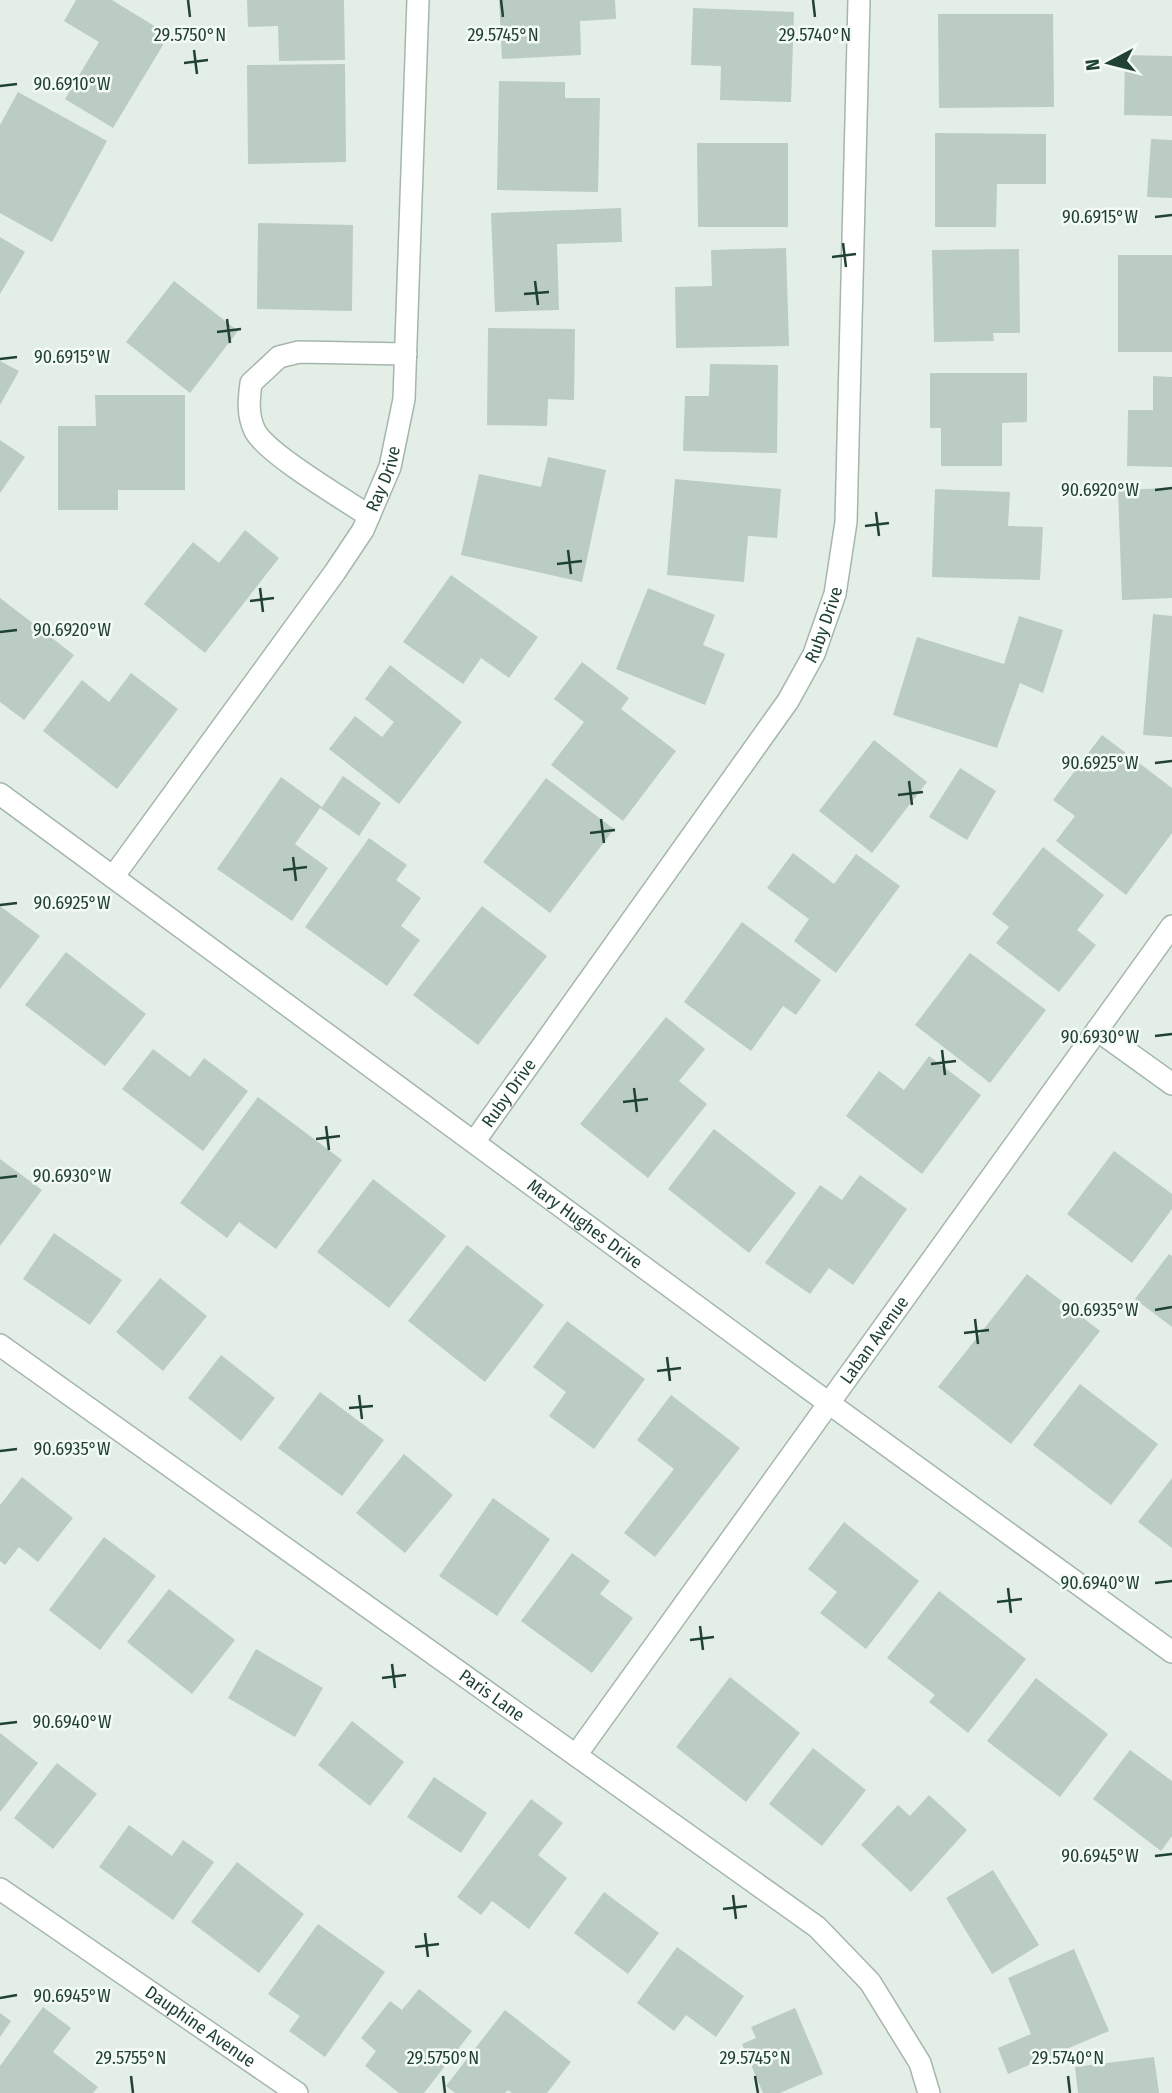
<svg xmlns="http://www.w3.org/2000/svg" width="1172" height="2093" font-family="'Fira Sans Condensed',sans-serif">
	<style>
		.building { fill: #bbccc2 }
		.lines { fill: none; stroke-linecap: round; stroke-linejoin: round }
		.street-casing { stroke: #a5b7ad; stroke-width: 24 }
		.street { stroke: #fff; stroke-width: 21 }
		.ticks { fill: none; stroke: #204233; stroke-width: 2.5 }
		.labels { text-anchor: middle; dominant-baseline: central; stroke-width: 5; stroke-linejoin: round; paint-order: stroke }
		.street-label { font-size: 18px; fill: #204233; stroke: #f4faf6 }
		.ticks-label { font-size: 18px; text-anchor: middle; fill: #204233; stroke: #f4faf6; stroke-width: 5; stroke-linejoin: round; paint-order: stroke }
	</style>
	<rect width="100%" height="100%" fill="#e3eee7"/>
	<g class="building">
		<path d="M76 0H112L169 35 113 128 65 99 99 42 64 21Z"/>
		<path d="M247 0H344L345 60 279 61 278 26 248 27Z"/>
		<path d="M499 0H615L616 19 580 21 581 55 502 59Z"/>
		<path d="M693 8 794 12 791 102 720 100 721 66 691 65Z"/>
		<path d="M938 14H1053L1054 107 939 108Z"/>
		<path d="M1125 55 1172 56V116L1124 115Z"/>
		<path d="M345 64 346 162 248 164 247 65Z"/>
		<path d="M499 81 565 82V98H600L598 192 497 190Z"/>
		<path d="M18 92 107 141 52 242 0 213V125Z"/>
		<path d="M935 133 1046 134V184H997L996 227H935Z"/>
		<path d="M1151 139 1172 140V198L1147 197Z"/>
		<path d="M697 143H788V227H698Z"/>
		<path d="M621 208 622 242 557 244 559 310 495 312 491 213Z"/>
		<path d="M258 223 353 225 352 311 257 309Z"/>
		<path d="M0 237 25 252 0 294Z"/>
		<path d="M786 248 789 346 676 348 675 287 712 286 711 250Z"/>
		<path d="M1019 249 1020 333H993L994 341 934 342 932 250Z"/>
		<rect x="1118" y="255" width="54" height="97"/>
		<path d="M174 281 238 331 190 393 126 342Z"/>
		<path d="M488 328 575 329 574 400 548 399 547 426 487 425Z"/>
		<path d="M0 361 19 371 0 405Z"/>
		<path d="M710 364 778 365 777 453 683 451 685 396H709Z"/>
		<path d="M930 373H1027V422L1002 423V466H941V428H930Z"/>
		<path d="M1153 376 1172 377V467L1127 466 1128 410H1153Z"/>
		<path d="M95 395H185V490H118V510H58V426H96Z"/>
		<path d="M0 440 25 457 0 493Z"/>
		<path d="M548 457 606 470 582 582 461 555 479 474 541 487Z"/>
		<path d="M675 479 781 489 777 538 748 536 744 582 667 575Z"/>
		<path d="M1172 488V598L1122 600 1118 490Z"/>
		<path d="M935 489 1010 492 1008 526 1043 527 1040 580 932 577Z"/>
		<path d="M245 530 279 558 205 653 144 604 193 542 219 563Z"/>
		<path d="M451 575 538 637 509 678 481 658 463 684 403 642Z"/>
		<path d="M648 588 715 615 703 645 725 654 705 705 616 669Z"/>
		<path d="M0 598 74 655 24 720 0 702Z"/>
		<path d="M1153 614 1172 616V737L1143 735Z"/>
		<path d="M1019 616 1063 630 1043 693 1020 683 997 748 893 715 917 637 1004 664Z"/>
		<path d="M582 662 629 698 621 709 676 751 623 821 551 765 584 722 554 699Z"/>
		<path d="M390 665 462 722 399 804 329 749 355 716 382 737 394 722 365 699Z"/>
		<path d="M131 673 178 709 117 789 43 731 82 680 109 702Z"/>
		<path d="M1102 735 1172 788V833L1126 895 1056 841 1075 816 1053 800Z"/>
		<path d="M874 740 927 782 872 853 819 811Z"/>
		<path d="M960 768 996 791 967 840 929 817Z"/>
		<path d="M343 776 381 803 359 836 320 808 295 844 328 868 292 921 217 869 281 777 322 807Z"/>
		<path d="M546 778 614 829 550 913 483 862Z"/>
		<path d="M369 838 407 865 396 880 421 898 401 926 420 940 387 986 305 927Z"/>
		<path d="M1043 847 1104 895 1077 930 1096 945 1059 992 996 943 1009 927 992 914Z"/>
		<path d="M793 853 834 884 856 854 900 886 836 973 794 941 809 919 767 888Z"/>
		<path d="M0 906 40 936 0 989Z"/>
		<path d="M482 906 547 956 478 1045 413 995Z"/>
		<path d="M742 922 821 980 796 1015 783 1006 751 1051 684 1002Z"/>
		<path d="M66 952 146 1014 105 1066 25 1005Z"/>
		<path d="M970 953 1046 1010 990 1083 915 1025Z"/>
		<path d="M666 1017 705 1049 679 1081 707 1104 648 1178 580 1124Z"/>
		<path d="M153 1049 190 1077 204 1058 248 1091 203 1151 122 1089Z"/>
		<path d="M929 1056 981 1095 922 1174 846 1116 879 1071 904 1090Z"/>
		<path d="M258 1097 342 1160 276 1249 239 1222 227 1238 180 1203Z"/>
		<path d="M714 1129 796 1193 749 1253 668 1189Z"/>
		<path d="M1114 1151 1172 1194V1209L1132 1263 1067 1214Z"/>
		<path d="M0 1159 42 1190 0 1246Z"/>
		<path d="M860 1175 907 1209 853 1285 829 1268 810 1294 765 1263 820 1185 842 1200Z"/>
		<path d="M373 1179 446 1236 389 1308 317 1252Z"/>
		<path d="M54 1233 122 1280 90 1325 23 1279Z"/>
		<path d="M467 1245 544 1305 485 1382 408 1321Z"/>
		<path d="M1169 1254 1172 1256V1327L1135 1299Z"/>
		<path d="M1027 1274 1100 1331 1011 1444 938 1387Z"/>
		<path d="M160 1278 207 1316 163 1371 116 1332Z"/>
		<path d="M567 1321 645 1379 594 1449 549 1416 566 1392 533 1367Z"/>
		<path d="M221 1355 275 1398 241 1441 188 1398Z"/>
		<path d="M1080 1384 1158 1444 1111 1505 1033 1445Z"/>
		<path d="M320 1392 384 1440 342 1496 278 1448Z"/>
		<path d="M671 1395 740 1448 655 1557 624 1533 674 1469 637 1440Z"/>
		<path d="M404 1454 453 1495 405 1553 356 1513Z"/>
		<path d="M22 1477 73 1518 38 1562 19 1547 5 1565 0 1561V1505Z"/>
		<path d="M1172 1478V1548L1138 1522Z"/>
		<path d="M493 1498 550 1539 497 1616 439 1576Z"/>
		<path d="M844 1522 919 1581 866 1649 820 1613 837 1592 808 1569Z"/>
		<path d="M104 1537 156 1576 100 1650 49 1610Z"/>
		<path d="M572 1553 610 1581 600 1594 633 1618 592 1673 521 1621Z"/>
		<path d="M169 1589 235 1640 192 1694 127 1642Z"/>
		<path d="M939 1591 1026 1659 968 1733 929 1702 935 1695 887 1658Z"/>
		<path d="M256 1649 323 1688 295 1737 228 1698Z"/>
		<path d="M730 1677 800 1733 746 1802 676 1747Z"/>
		<path d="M1036 1678 1108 1734 1060 1797 987 1741Z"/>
		<path d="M352 1721 404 1762 370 1806 318 1765Z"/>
		<path d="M0 1733 38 1763 0 1812Z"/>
		<path d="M813 1748 866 1790 822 1846 769 1804Z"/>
		<path d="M1130 1750 1172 1781V1836L1161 1851 1093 1799Z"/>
		<path d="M57 1763 97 1794 53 1849 14 1818Z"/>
		<path d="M434 1777 487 1813 461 1853 407 1817Z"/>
		<path d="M929 1795 967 1830 911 1892 861 1845 898 1805 910 1816Z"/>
		<path d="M531 1799 563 1823 538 1855 567 1878 529 1929 492 1901 481 1915 457 1897Z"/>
		<path d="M129 1825 172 1856 183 1840 214 1862 173 1920 99 1867Z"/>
		<path d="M237 1862 304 1914 259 1973 191 1922Z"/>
		<path d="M993 1870 1039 1945 992 1974 946 1898Z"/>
		<path d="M604 1892 659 1933 628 1974 574 1933Z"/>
		<path d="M318 1924 385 1972 325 2057 289 2031 300 2016 268 1994Z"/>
		<path d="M677 1947 744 1996 716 2037 686 2015 674 2031 637 2003Z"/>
		<path d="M1074 1949 1109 2031 1008 2074 998 2048 1031 2034 1008 1978Z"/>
		<path d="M419 1989 472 2031 424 2093H399L365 2066 376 2051 361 2038 390 2001 402 2010Z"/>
		<path d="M43 2007 71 2028 53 2052 98 2087 93 2093H0V2066Z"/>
		<path d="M795 2008 823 2074 780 2093H763L742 2044 756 2038 751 2027Z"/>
		<path d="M505 2010 571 2062 547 2093H512L508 2090 505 2093H455L446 2086Z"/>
		<path d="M0 2013 11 2021 0 2037Z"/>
		<path d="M1154 2057 1159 2093H1078L1075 2067Z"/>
	</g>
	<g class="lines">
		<g class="street-casing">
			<g id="street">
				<path d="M369 516C344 499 267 454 255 431 247 415 249 399 251 383L279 357 299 352 406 354"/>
				<path id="s1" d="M0 794 808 1388 1172 1652"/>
				<path id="s2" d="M113 877 335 572 363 530 390 467 404 399 418 0"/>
				<path d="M1097 1030 1172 1084"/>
				<path id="s3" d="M474 1142 788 701 814 654 835 594 846 522 859 0"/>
				<path id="s4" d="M0 1345 817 1927 870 1982 920 2063 929 2093"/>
				<path id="s5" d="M576 1755 1172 926"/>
				<path id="s6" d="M0 1889 297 2093"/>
			</g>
		</g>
		<use href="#street" class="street"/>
	</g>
	<path class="ticks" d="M188 0 190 17M501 0 503 17M813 0 815 17M194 50 197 74M184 63 208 60M0 86 17 84M1155 217 1172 215M843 243 846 267M832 257 856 254M535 281 538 305M524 294 549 292M227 319 230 343M217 332 241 329M0 359 17 357M1155 490 1172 488M876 512 879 536M865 526 889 523M568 550 571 574M557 564 582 561M260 588 263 612M250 601 274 598M0 632 17 630M1155 763 1172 761M909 781 912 805M898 795 923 792M601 819 604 843M590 833 615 830M293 857 296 881M283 870 307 867M0 905 17 903M1155 1036 1172 1034M942 1050 945 1075M931 1064 956 1061M634 1088 637 1112M623 1102 648 1099M326 1126 329 1150M316 1139 340 1136M0 1178 17 1176M1155 1310 1172 1307M975 1319 978 1344M964 1333 989 1330M667 1357 670 1381M657 1371 681 1368M359 1395 362 1419M349 1408 373 1406M0 1451 17 1449M1155 1583 1172 1581M1008 1588 1011 1613M997 1602 1022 1599M700 1626 703 1650M690 1640 714 1637M392 1664 395 1688M382 1678 406 1675M0 1724 17 1722M1155 1856 1172 1854M733 1895 736 1919M723 1909 747 1906M425 1933 428 1957M415 1947 439 1944M0 1998 17 1995M131 2076 133 2093M443 2076 445 2093M755 2076 758 2093M1068 2076 1070 2093"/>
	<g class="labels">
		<g class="street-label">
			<text stroke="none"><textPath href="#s2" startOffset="483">Ray Drive</textPath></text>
			<text stroke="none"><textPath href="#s3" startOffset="626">Ruby Drive</textPath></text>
			<text stroke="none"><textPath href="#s3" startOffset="60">Ruby Drive</textPath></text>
			<text stroke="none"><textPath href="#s1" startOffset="726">Mary Hughes Drive</textPath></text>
			<text stroke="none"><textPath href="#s5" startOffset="511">Laban Avenue</textPath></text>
			<text stroke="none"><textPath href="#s4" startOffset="604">Paris Lane</textPath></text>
			<text stroke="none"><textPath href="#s6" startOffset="243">Dauphine Avenue</textPath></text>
		</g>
	</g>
	<g class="ticks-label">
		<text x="190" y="41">29.5750°N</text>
		<text x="503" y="41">29.5745°N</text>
		<text x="815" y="41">29.5740°N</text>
		<text x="72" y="90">90.6910°W</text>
		<text x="1100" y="223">90.6915°W</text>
		<text x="72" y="363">90.6915°W</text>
		<text x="1100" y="496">90.6920°W</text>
		<text x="72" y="636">90.6920°W</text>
		<text x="1100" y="769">90.6925°W</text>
		<text x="72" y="909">90.6925°W</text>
		<text x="1100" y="1043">90.6930°W</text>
		<text x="72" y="1182">90.6930°W</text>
		<text x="1100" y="1316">90.6935°W</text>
		<text x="72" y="1455">90.6935°W</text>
		<text x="1100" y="1589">90.6940°W</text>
		<text x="72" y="1728">90.6940°W</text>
		<text x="1100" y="1862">90.6945°W</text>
		<text x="72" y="2002">90.6945°W</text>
		<text x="131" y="2064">29.5755°N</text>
		<text x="443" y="2064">29.5750°N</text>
		<text x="755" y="2064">29.5745°N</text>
		<text x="1068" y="2064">29.5740°N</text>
	</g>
	<g transform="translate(1109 63) rotate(263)" stroke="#f4faf6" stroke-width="5" paint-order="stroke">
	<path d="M0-5L12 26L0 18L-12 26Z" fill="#204233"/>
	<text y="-10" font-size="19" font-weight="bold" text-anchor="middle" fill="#204233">N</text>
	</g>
</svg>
